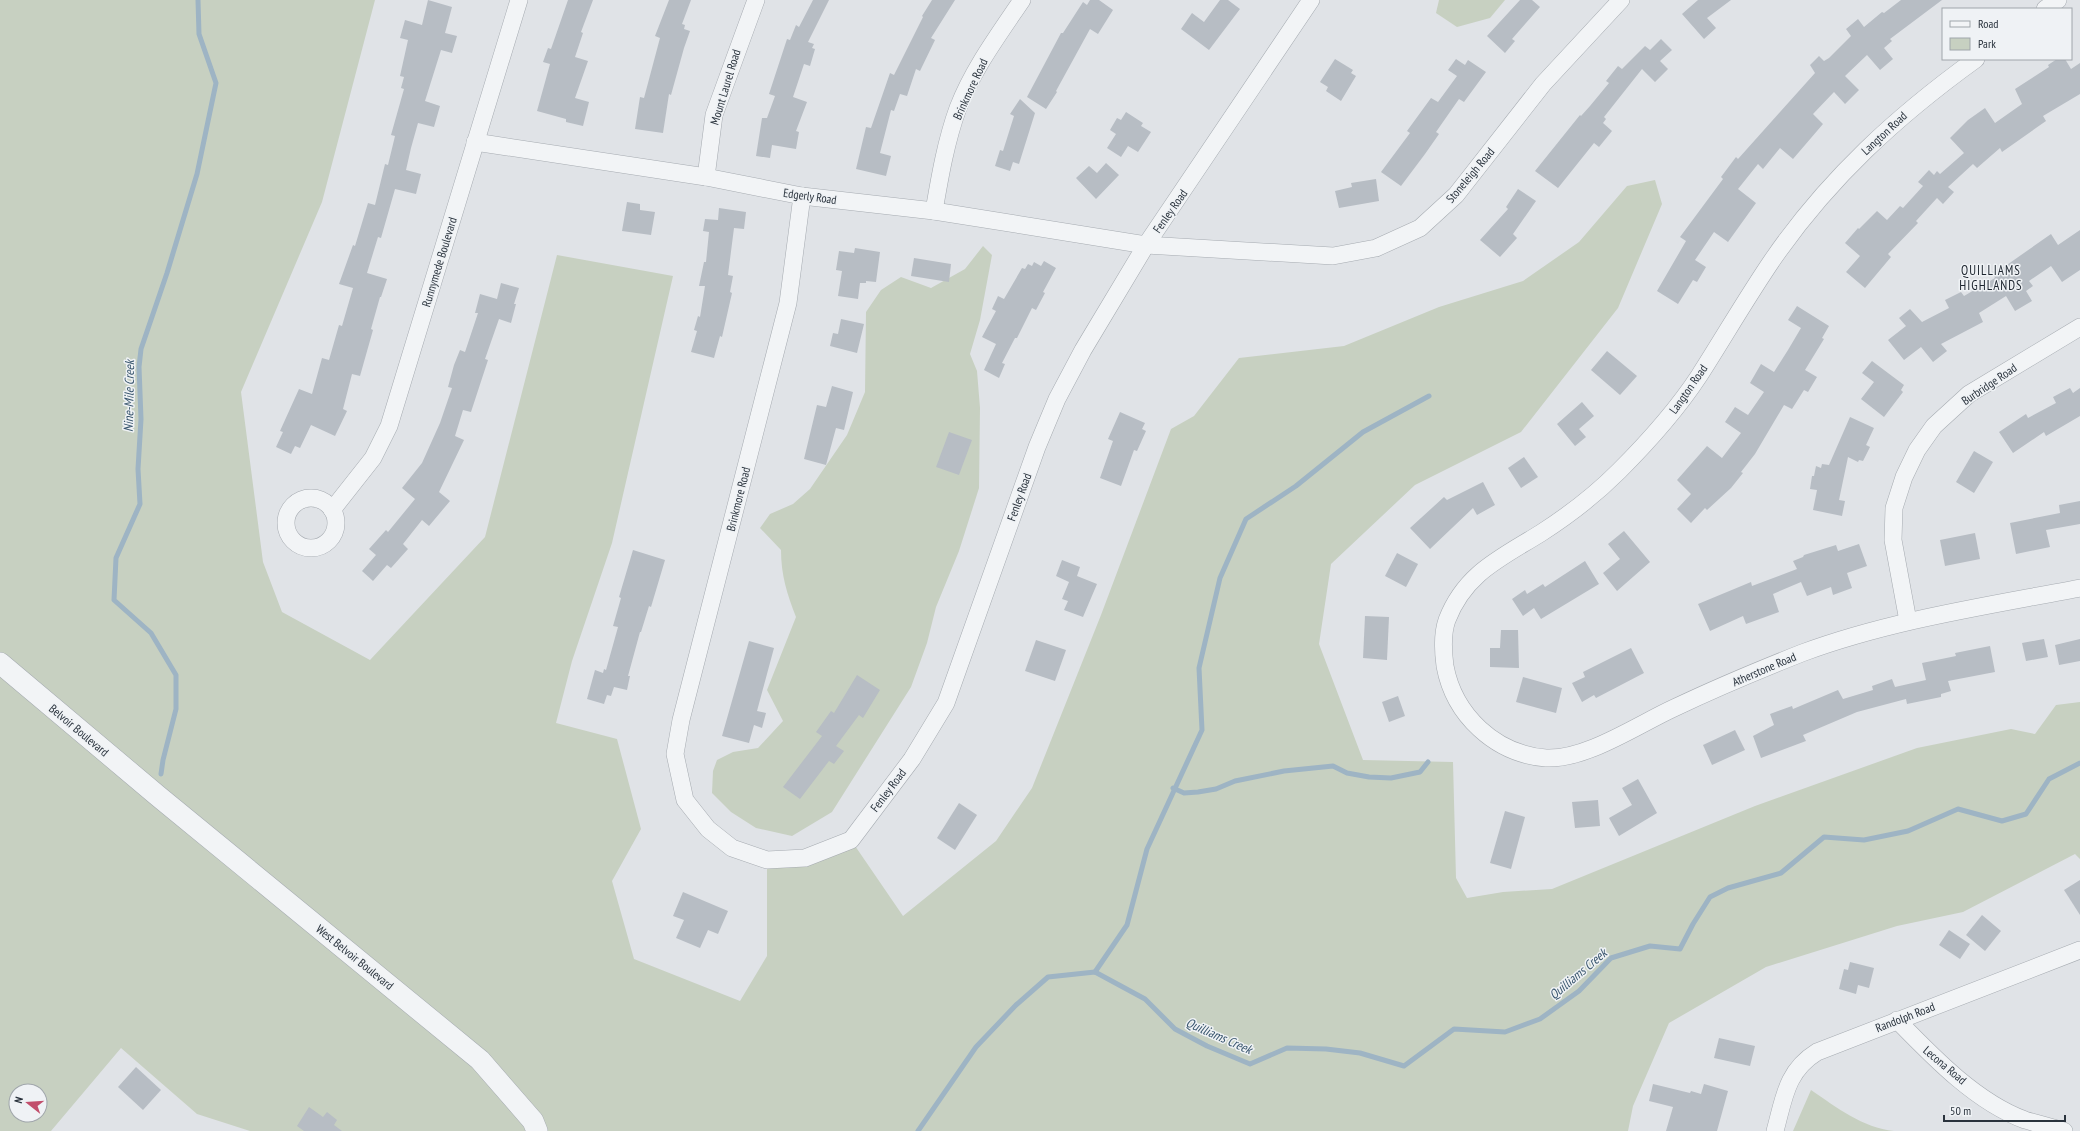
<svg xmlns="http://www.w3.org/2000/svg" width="2080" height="1131" font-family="'PT Sans Narrow',sans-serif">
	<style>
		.green { fill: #c7d0c1; fill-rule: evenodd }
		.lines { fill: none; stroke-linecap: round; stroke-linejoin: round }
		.stream { stroke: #9eb4c4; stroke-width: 5 }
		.building { fill: #b7bdc4 }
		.minor-casing { stroke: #a6abb1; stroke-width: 18 }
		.tertiary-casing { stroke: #a6abb1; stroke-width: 22 }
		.minor { stroke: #f2f4f6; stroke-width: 17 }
		.tertiary { stroke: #f2f4f6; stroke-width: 21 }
		.labels { text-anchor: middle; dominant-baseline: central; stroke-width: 3; stroke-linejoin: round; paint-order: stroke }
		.street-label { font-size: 12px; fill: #2a333d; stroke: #eff2f5 }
		.neighbourhood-label { font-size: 13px; letter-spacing: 1px; fill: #1c242e; stroke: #eff2f5 }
		.water-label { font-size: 13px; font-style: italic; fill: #38556d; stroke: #eff2f5 }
	</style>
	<rect width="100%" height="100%" fill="#e0e3e7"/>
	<g class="green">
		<path d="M0 0H375L322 202 241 392 263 562 282 612 370 660 485 537 557 255 673 276 612 543 572 661 556 723 617 739 641 829 612 881 634 959 740 1001 767 956V860L851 840 903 916 996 841 1032 788 1101 615 1171 429 1194 416 1239 358 1344 346 1439 307 1523 281 1579 242 1627 186 1655 180 1662 204 1618 308 1521 432 1415 485 1331 564 1319 644 1363 760 1453 762 1456 878 1467 898 1503 892 1552 889 1755 806 1917 748 2011 729 2035 734 2056 705 2080 702V859L2075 854 1963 912 1897 926 1766 967 1669 1023 1633 1106 1628 1131H250L197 1114 121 1048 51 1131H0ZM16 1091H40V1115H16Z"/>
		<path d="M1439 0H1505L1490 18 1457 27 1436 13Z"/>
		<path d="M983 246 992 255 980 320 970 354 977 371 980 408 979 488 959 551 936 607 927 643 911 687 832 812 792 836 756 828 731 812 712 793 713 771 717 760 733 752 758 748 783 721 767 690 796 617C787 594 781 575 781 550L760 528 770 514 793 504 810 489 847 435 865 392 866 312 881 290 901 277 931 288 965 269Z"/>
		<path d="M1811 1090C1836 1107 1863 1128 1894 1131H1793Z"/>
	</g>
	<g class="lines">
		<g class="stream">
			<path d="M161 774 163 760 176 709V675L151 633 114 600 116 558 140 504 138 469 141 419 139 367 141 349 167 273 197 174 216 83 199 34 198 0"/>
			<path d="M1173 788 1184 793 1198 792 1216 789 1235 781 1284 771 1333 766 1347 773 1369 777 1391 778 1420 772 1428 762"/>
			<path d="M1095 972 1127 925 1147 849 1202 730 1199 668 1220 578 1246 519 1296 486 1363 432 1429 396"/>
			<path d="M918 1131 976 1047 1016 1005 1048 977 1095 972 1145 999 1175 1029 1207 1046 1250 1064 1287 1048 1326 1049 1360 1053 1404 1066 1454 1029 1505 1032 1540 1019 1579 991 1611 958 1650 946 1680 949 1693 924 1710 897 1728 888 1781 873 1824 837 1864 840 1908 831 1958 809 2002 821 2026 814 2049 779 2080 763"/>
		</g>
	</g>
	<g class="building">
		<path d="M428 0 452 7 445 33 457 36 452 53 441 50 425 101 440 106 434 127 418 123 411 148 406 170 421 174 416 194 395 189 381 238 378 237 367 273 387 279 381 297H380L371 329 373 330 360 376 352 374 343 409 347 411 335 436 311 425 300 448 295 446 291 454 276 447 283 432 280 431 299 389 312 394 322 358 329 360 339 325 342 326 353 288 339 284 353 245 355 246 368 203 375 205 385 164 388 165 395 136 391 135 404 89 401 88 404 77 400 76 408 40 400 38 405 20 422 25Z"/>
		<path d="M568 0H593L581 32 583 33 575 57 588 61 575 98 589 102 583 126 566 122V119L537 111 550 64 543 62 548 48 551 49Z"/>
		<path d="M669 0H691L682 24 685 25 684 29 690 31 684 48 671 95 669 94 663 133 635 129 640 97 644 98 660 38 655 36Z"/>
		<path d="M813 0H829L808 42 814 44 812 48 815 49 810 66 804 64 793 97 807 102 796 131 799 132 796 149 772 145 770 158 756 156 762 118H767L775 96 769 94 787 39 790 40 796 25 799 27Z"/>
		<path d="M932 0H955L931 38 935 40 920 71 916 69 907 96 900 94 894 111 891 110 880 153 891 156 886 176 856 169 866 127 871 128 890 73 894 75 923 17 922 16Z"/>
		<path d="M1090 0H1099L1113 10 1098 34 1090 29 1056 91 1057 92 1046 109 1027 97 1061 33H1063L1083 2 1087 5Z"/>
		<path d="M1220 0H1228L1240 9 1209 50 1181 29 1192 13 1204 22Z"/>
		<path d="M1520 0H1532L1540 7 1512 39 1515 41 1505 53 1487 36Z"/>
		<path d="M1698 0H1731L1707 18 1716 28 1704 39 1682 14Z"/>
		<path d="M1901 0H1942L1890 39 1892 41 1884 48 1893 59 1880 70 1867 55 1845 76 1859 90 1845 104 1834 92 1813 114 1823 124 1793 159 1780 148 1763 169 1758 164 1738 189 1756 203 1728 242 1714 232 1695 260 1706 267 1697 282 1693 280 1678 304 1657 291 1686 241 1680 237 1723 179 1721 177 1736 157 1738 159 1815 73 1810 65 1819 56 1824 61 1829 58 1851 36 1846 29 1858 19 1864 27 1882 12 1884 13Z"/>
		<path d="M1661 39 1672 50 1660 61 1668 69 1655 82 1642 69 1604 117 1606 119 1603 123 1612 131 1599 147 1594 143 1558 188 1535 171 1580 115 1581 116 1590 106 1609 83 1606 81 1618 66 1622 69 1645 46 1650 50Z"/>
		<path d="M1335 59 1353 70 1351 73 1356 76 1341 101 1326 91 1328 87 1320 82Z"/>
		<path d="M1456 59 1465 65 1468 60 1486 72 1464 102 1459 99 1436 132 1439 134 1425 154 1401 186 1381 172 1410 133 1407 131 1431 98 1438 102 1457 76 1448 70Z"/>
		<path d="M2057 59H2065L2071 69 2080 63V94L2043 116 2046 121 2002 152 2000 148 1977 168 1973 164 1948 187 1954 192 1943 204 1937 198 1916 221 1918 223 1888 254 1891 257 1865 288 1846 272 1860 256 1845 243 1858 228 1859 229 1877 211 1887 220 1900 206 1903 208 1923 186 1918 182 1929 170 1934 175 1937 171 1940 174 1964 153 1950 138 1968 120 1985 108 1995 123 2022 104 2015 89 2049 67 2048 65Z"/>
		<path d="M1020 99 1035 113 1019 164 1013 162 1010 171 995 166 1000 150 1003 151 1014 116 1010 114Z"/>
		<path d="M1126 112 1143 123 1141 126 1151 132 1138 152 1128 146 1121 157 1107 148 1116 134 1110 130 1117 118 1121 120Z"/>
		<path d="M1106 163 1119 175 1096 199 1076 178 1089 166 1097 173Z"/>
		<path d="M1376 179 1379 201 1339 208 1335 191 1352 187 1351 183Z"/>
		<path d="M1518 189 1536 201 1513 234 1517 238 1500 257 1480 240 1508 209 1506 207Z"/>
		<path d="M627 202 640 204V210L655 212 651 235 622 231Z"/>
		<path d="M719 208 746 212 744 229 734 228 728 275 733 276 730 292 732 293 722 337 720 336 714 358 691 352 697 331 694 330 698 316 700 317 705 286H699L704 262H706L709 232 703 231 705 219 718 220Z"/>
		<path d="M2080 230V270L2062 282 2051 266 2029 281 2033 286 2026 291 2032 301 2015 311 2006 296 1979 313 1983 322 1941 344 1947 351 1933 362 1921 347 1904 360 1888 340 1906 326 1899 318 1910 309 1922 322 1949 308 1945 300 1961 292 1964 296 1995 278 1992 272 2004 267 2051 234 2058 245Z"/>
		<path d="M855 248 880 252 876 282 866 281V283H860L858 299 838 296 842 271 836 270 839 251 854 253Z"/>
		<path d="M914 258 951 264 949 282 911 276Z"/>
		<path d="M1044 261 1056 268 1043 292 1045 293 1036 310 1032 308 1017 338H1015L1002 363 1005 364 999 378 984 370 996 344 982 337 996 311 992 309 998 296 1004 299 1022 268 1025 269 1028 264 1032 266 1034 262 1041 266Z"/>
		<path d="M501 283 519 288 514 304H516L511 323 499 319 485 359 488 360 471 412 463 410 455 436 464 440 439 492 450 501 429 526 422 520 403 544 408 549 391 568 387 565 373 581 362 571 376 555 369 549 386 530 388 532 415 499 402 488 422 463 440 423 452 388 448 387 454 365 460 350 465 352 478 313H475L480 294 497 299Z"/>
		<path d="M1797 306 1829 326 1822 338 1824 339 1805 370 1817 377 1808 392 1804 390 1792 409 1784 405 1755 454 1741 472 1743 473 1731 488 1707 510 1705 508 1691 523 1677 509 1691 494 1677 480 1707 446 1722 458 1741 433 1725 422 1735 407 1748 415 1764 392 1750 383 1761 364 1774 372 1788 350 1801 328 1788 320Z"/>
		<path d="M841 319 864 324 857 353 830 346 833 333 838 334Z"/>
		<path d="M1607 351 1637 376 1620 395 1591 370Z"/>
		<path d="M1872 361 1904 385 1901 390 1903 392 1884 417 1861 399 1874 382 1862 373Z"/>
		<path d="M832 386 853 392 844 430 836 428 826 465 804 459 817 405 826 407Z"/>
		<path d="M2070 388 2073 393 2080 388V416L2046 436 2044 432 2013 453 1999 432 2026 414 2028 418 2056 403 2053 397Z"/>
		<path d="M1582 402 1594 416 1579 429 1586 437 1575 446 1557 424Z"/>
		<path d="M1120 412 1145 423 1142 429 1146 431 1137 451 1134 450 1121 486 1100 478 1113 441 1108 439Z"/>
		<path d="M1850 417 1874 428 1866 445 1870 447 1863 461 1859 460 1858 462 1848 457 1839 500 1845 501 1842 516 1813 510 1817 490 1810 489 1812 476H1814L1816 466 1821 468 1822 464 1829 465Z"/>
		<path d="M949 432 972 440 959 475 936 467Z"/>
		<path d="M1974 451 1993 462 1974 493 1956 482Z"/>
		<path d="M1524 457 1538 477 1521 488 1508 468Z"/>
		<path d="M1483 482 1495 505 1477 515 1473 508 1430 549 1410 528 1444 497 1447 500Z"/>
		<path d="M2080 501V524L2046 530 2050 547 2016 554 2010 523 2060 513 2059 505Z"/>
		<path d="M1624 531 1650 562 1617 591 1603 573 1620 559 1608 544Z"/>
		<path d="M1975 533 1980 559 1945 566 1940 540Z"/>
		<path d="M1859 544 1867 566 1847 573 1852 588 1833 595 1831 587 1807 596 1801 582 1773 594 1779 612 1746 624 1743 616 1710 631 1698 604 1751 582 1752 586 1797 569 1793 561 1803 557 1804 555 1836 545 1838 551Z"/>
		<path d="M633 550 665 560 651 607 649 606 641 632H640L628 676H630L627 690 614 687 611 696 607 695 604 704 587 699 595 670 603 673 604 669 606 670 618 627 613 626 621 598 619 597Z"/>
		<path d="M1397 553 1418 564 1406 587 1385 576Z"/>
		<path d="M1062 560 1080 567 1077 576 1097 584 1083 617 1064 610 1068 601 1062 599 1069 582 1056 576Z"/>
		<path d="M1585 561 1599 584 1541 619 1534 608 1523 616 1512 599 1525 590 1527 594 1543 584 1545 587Z"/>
		<path d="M1365 616 1389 617 1387 660 1363 658Z"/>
		<path d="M1501 630H1518L1519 668 1490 667V648H1500Z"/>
		<path d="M2044 639 2048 657 2026 661 2022 643Z"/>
		<path d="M2080 639V661L2059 665 2055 645Z"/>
		<path d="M1036 640 1066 650 1055 681 1025 671Z"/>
		<path d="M749 641 774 648 757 711 766 713 762 728 754 725 749 743 722 736Z"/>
		<path d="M1990 646 1995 672 1948 681 1951 691 1941 694V697L1907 704 1906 699 1857 712 1803 735 1806 741 1761 758 1753 736 1774 725 1770 714 1792 706 1793 709 1838 690 1843 699 1873 690 1872 686 1892 679 1895 687 1926 680 1922 663 1956 656 1955 653Z"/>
		<path d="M1631 648 1644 673 1596 698 1594 695 1582 702 1572 683 1585 677 1583 672Z"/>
		<path d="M857 675 880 690 863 718 859 715 836 746 844 751 834 764 829 761 800 799 783 787 822 736 816 732 831 711 834 713Z"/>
		<path d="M1523 677 1562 688 1556 713 1516 702Z"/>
		<path d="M1398 696 1405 716 1389 722 1382 702Z"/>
		<path d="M1735 730 1745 750 1712 765 1703 745Z"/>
		<path d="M1638 779 1657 813 1619 836 1609 818 1632 805 1622 788Z"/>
		<path d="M1598 800 1600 826 1575 828 1572 802Z"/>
		<path d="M959 803 977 815 955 850 937 838Z"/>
		<path d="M1505 811 1525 817 1511 869 1490 863Z"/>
		<path d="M2080 880V915L2064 890Z"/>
		<path d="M683 892 728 911 718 934 708 930 700 948 676 938 684 920 673 916Z"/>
		<path d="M1982 915 2001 931 1985 951 1966 935Z"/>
		<path d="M1949 930 1970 944 1960 959 1939 945Z"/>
		<path d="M1850 962 1874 968 1869 988 1858 985 1856 994 1839 989 1844 969 1848 970Z"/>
		<path d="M1719 1038 1755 1046 1750 1066 1714 1058Z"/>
		<path d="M136 1067 161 1090 143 1110 118 1087Z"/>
		<path d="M1653 1084 1690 1093 1691 1091 1701 1094 1704 1084 1728 1091 1717 1131H1666L1673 1107 1649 1101Z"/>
		<path d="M309 1107 323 1117 327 1112 337 1120 334 1125 342 1131H304L297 1126Z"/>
	</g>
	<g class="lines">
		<g class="minor-casing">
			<g id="minor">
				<path d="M2045 9 2058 0"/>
				<path d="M1976 59C1897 116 1829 178 1773 259 1747 297 1724 337 1699 376 1676 411 1649 441 1619 471 1596 494 1569 515 1541 533 1501 558 1465 573 1447 620 1442 634 1443 651 1445 666 1454 715 1495 754 1546 758 1586 760 1637 725 1674 708 1716 688 1759 670 1802 653 1891 620 1987 606 2080 588"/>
				<path d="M475 142 706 177 802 196 934 211 1146 245 1333 256 1376 248 1420 228 1456 195 1543 84 1621 0"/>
				<path d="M706 177 714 115 756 0"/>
				<path d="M802 196 788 303 681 720 675 754 685 800 708 829 732 848 767 860 805 858 851 840 912 759 946 703 1037 447 1057 399 1083 350 1146 245 1311 0"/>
				<path d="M934 211C940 176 946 141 958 108 973 69 999 34 1022 0"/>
				<circle cx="311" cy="523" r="25"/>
				<path d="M332 510 373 458 389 426 519 0"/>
				<path d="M1908 621 1893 540 1894 508 1904 477 1917 450 1934 426 1969 394 2080 327"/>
				<path d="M1897 1020C1933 1057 1976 1102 2025 1120 2038 1124 2051 1127 2064 1131"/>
				<path d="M1775 1131C1784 1099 1786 1071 1817 1052L2080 950"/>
			</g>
		</g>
		<g class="tertiary-casing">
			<path id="tertiary" d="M0 663 158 796 480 1060 533 1121 537 1131"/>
		</g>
		<use href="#minor" class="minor"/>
		<use href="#tertiary" class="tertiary"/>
	</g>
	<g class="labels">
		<g class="street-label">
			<text transform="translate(725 87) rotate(-73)">Mount Laurel Road</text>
			<text transform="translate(970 89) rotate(-65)">Brinkmore Road</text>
			<text transform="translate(1884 133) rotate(-43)">Langton Road</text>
			<text transform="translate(1470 175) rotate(-50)">Stoneleigh Road</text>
			<text transform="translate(810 196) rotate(8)">Edgerly Road</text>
			<text transform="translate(1170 211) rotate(-55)">Fenley Road</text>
			<text transform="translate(439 262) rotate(-73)">Runnymede Boulevard</text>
			<text transform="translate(1989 384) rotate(-34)">Burbridge Road</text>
			<text transform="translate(1688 389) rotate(-55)">Langton Road</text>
			<text transform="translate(1019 497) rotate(-70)">Fenley Road</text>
			<text transform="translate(738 499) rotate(-76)">Brinkmore Road</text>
			<text transform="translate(1764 669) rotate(-23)">Atherstone Road</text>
			<text transform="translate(79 730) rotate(40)">Belvoir Boulevard</text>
			<text transform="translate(888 790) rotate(-53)">Fenley Road</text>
			<text transform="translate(355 957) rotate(39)">West Belvoir Boulevard</text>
			<text transform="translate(1905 1017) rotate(-21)">Randolph Road</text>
			<text transform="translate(1945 1065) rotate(40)">Lecona Road</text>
		</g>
		<g class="neighbourhood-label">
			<text x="1991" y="270">QUILLIAMS<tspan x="1991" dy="15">HIGHLANDS</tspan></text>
		</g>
		<g class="water-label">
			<text transform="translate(129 396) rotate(-89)">Nine-Mile Creek</text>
			<text transform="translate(1578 974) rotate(-40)">Quilliams Creek</text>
			<text transform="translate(1219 1036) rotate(24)">Quilliams Creek</text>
		</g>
	</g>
	<rect x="1942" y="8" width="130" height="52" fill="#eff2f5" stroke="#a0a6ab"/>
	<rect x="1950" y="21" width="20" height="6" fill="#f2f4f6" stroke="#a0a6ab"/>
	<text x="1978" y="28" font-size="12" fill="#2a333d">Road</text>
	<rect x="1950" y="38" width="20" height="12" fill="#c7d0c1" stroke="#a0a6ab"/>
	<text x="1978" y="48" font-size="12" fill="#2a333d">Park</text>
	<g transform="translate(28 1103) rotate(287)"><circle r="19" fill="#eff2f5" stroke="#a0a6ab"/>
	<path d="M0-3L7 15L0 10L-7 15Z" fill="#c24f6c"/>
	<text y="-6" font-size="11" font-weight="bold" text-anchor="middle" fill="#2a333d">N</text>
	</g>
	<path d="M1944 1115v6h121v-6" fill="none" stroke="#2a333d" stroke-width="2"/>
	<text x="1950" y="1115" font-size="12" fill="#2a333d" stroke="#eff2f5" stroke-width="3" paint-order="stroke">50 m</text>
</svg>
